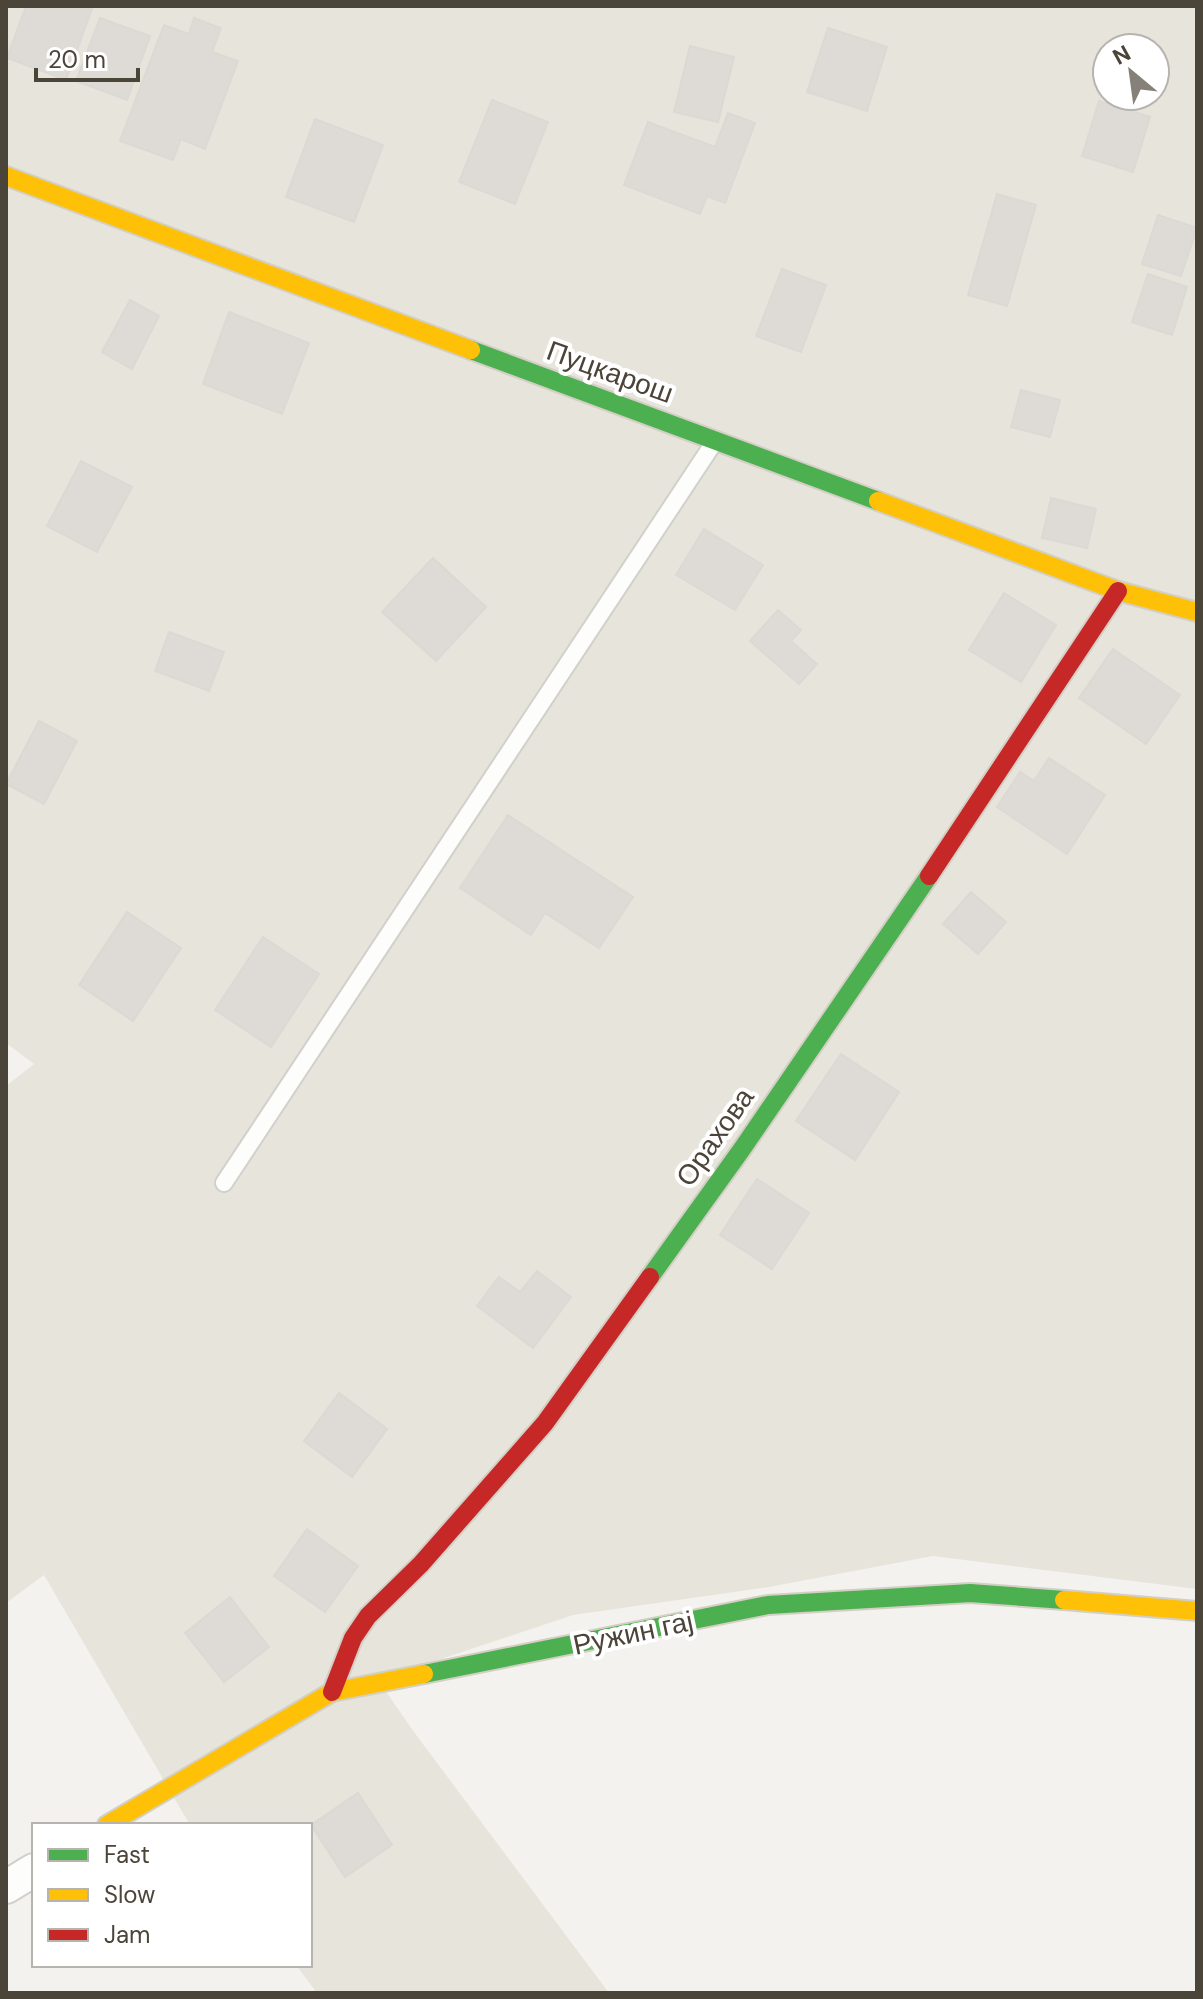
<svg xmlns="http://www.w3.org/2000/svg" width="1203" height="1999" font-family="'DM Sans',sans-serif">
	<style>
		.residential { fill: #e7e4dc; fill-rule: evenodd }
		.building { fill: #dedbd6; stroke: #dcd9d4; stroke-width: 2 }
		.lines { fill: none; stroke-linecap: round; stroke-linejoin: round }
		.lane-casing { stroke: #d2d0cb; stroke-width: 20 }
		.street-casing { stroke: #d2d0cb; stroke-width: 36 }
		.fast-casing { stroke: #d3cfc5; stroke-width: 22 }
		.slow-casing { stroke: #d3cfc5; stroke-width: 22 }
		.jam-casing { stroke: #d3cfc5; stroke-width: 22 }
		.lane { stroke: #fdfdfc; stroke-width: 16 }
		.street { stroke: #fdfdfc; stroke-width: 32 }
		.fast { stroke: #4caf50; stroke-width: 18 }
		.slow { stroke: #ffc107; stroke-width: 18 }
		.jam { stroke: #c62828; stroke-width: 18 }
		.labels { text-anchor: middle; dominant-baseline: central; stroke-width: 8; stroke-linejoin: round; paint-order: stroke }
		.street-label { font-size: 28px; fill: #4b4439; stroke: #fff }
	</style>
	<rect width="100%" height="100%" fill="#f4f2ee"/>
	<path class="residential" d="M6 6H1197V1589L933 1556 769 1587 573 1615 378 1680 414 1732 609 1993H317L296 1965H310V1825H190L44 1575 6 1603V1086L34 1064 6 1043ZM1107 48H1155V96H1107Z"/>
	<g class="building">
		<path d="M26 6H93L66 80 7 58Z"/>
		<path d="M100 18 150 36 127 100 76 81Z"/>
		<path d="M194 18 221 28 212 52 238 61 205 149 181 139 173 160 120 141 164 25 189 34Z"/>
		<path d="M828 28 887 47 867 111 807 92Z"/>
		<path d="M690 46 734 57 718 122 674 112Z"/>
		<path d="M492 100 548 122 515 204 459 182Z"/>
		<path d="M1099 101 1150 117 1133 172 1082 156Z"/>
		<path d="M728 113 755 123 725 203 707 196 700 214 624 185 648 122 715 147Z"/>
		<path d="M315 119 383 145 354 222 286 197Z"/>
		<path d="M997 194 1036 205 1007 306 968 295Z"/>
		<path d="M1158 215 1197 228 1181 276 1142 264Z"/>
		<path d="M782 269 826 285 801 352 756 336Z"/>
		<path d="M1148 274 1187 287 1172 335 1132 322Z"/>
		<path d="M130 300 159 316 132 369 102 352Z"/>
		<path d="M229 312 309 343 282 414 203 384Z"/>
		<path d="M1021 390 1060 400 1050 437 1011 427Z"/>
		<path d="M81 461 132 487 97 552 47 526Z"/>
		<path d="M1051 498 1096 509 1087 548 1042 538Z"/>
		<path d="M704 529 763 565 735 610 676 575Z"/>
		<path d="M433 558 486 607 436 661 382 612Z"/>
		<path d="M1004 593 1056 625 1021 682 969 650Z"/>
		<path d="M778 610 801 630 791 641 817 664 799 684 750 641Z"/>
		<path d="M169 632 224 652 209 691 155 671Z"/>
		<path d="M1113 649 1180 695 1146 744 1079 698Z"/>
		<path d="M39 721 77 741 44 804 6 784Z"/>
		<path d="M1049 758 1105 795 1067 854 997 807 1020 772 1034 781Z"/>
		<path d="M508 815 633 897 599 948 545 913 531 935 460 888Z"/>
		<path d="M971 892 1006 922 978 954 943 924Z"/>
		<path d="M127 912 181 948 133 1021 79 985Z"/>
		<path d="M263 937 319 974 271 1047 215 1010Z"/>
		<path d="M841 1054 899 1092 855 1160 796 1121Z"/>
		<path d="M757 1179 809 1213 772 1269 720 1235Z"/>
		<path d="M537 1271 571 1297 533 1348 477 1306 499 1277 520 1292Z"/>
		<path d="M339 1393 387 1429 352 1477 304 1441Z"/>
		<path d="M307 1529 358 1566 325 1612 274 1576Z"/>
		<path d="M230 1597 269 1647 224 1682 185 1633Z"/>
		<path d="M358 1793 392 1845 345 1877 311 1825Z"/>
	</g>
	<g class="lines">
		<g class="lane-casing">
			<path id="lane" d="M224 1183 713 444"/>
		</g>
		<g class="street-casing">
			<path id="street" d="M6 1887 34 1870"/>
		</g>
		<g class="fast-casing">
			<g id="fast">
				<path d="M471 350 878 501"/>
				<path d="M650 1277 742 1149 929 876"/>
				<path d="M424 1674 768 1605 970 1593 1064 1600"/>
			</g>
		</g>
		<g class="slow-casing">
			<g id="slow">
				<path d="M6 176 471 350"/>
				<path d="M878 501 1118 591 1197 612"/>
				<path d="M1064 1600 1197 1611"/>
				<path d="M107 1825 332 1692 424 1674"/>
			</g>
		</g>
		<g class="jam-casing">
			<g id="jam">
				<path d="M929 876 1118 591"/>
				<path d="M332 1692 353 1638 368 1616 421 1564 545 1423 650 1277"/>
			</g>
		</g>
		<use href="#lane" class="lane"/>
		<use href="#street" class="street"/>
		<use href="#fast" class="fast"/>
		<use href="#slow" class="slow"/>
		<use href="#jam" class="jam"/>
	</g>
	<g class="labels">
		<g class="street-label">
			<text transform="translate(610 372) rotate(20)">Пуцкарош</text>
			<text transform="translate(715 1137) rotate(-55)">Орахова</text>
			<text transform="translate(633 1633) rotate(-12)">Ружин гај</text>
		</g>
	</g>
	<rect width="1203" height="1999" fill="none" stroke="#4b4439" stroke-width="16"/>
	<rect x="32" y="1823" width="280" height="144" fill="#ffffff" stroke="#b7b4b0" stroke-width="2"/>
	<rect x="48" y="1849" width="40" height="12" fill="#4caf50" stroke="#b7b4b0" stroke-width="2"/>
	<text x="104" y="1863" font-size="24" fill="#4b4439">Fast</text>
	<rect x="48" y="1889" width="40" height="12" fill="#ffc107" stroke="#b7b4b0" stroke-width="2"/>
	<text x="104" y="1903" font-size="24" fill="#4b4439">Slow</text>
	<rect x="48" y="1929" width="40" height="12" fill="#c62828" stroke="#b7b4b0" stroke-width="2"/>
	<text x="104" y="1943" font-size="24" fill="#4b4439">Jam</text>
	<g transform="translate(1131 72) rotate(331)"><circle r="38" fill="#ffffff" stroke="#b7b4b0" stroke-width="2"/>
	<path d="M0-6L14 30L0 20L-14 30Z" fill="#868178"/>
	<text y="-12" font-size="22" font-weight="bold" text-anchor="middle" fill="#4b4439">N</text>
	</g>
	<path d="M36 68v12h102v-12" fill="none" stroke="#4b4439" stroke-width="4"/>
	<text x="48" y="68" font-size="24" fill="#4b4439" stroke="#ffffff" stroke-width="6" paint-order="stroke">20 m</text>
</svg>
